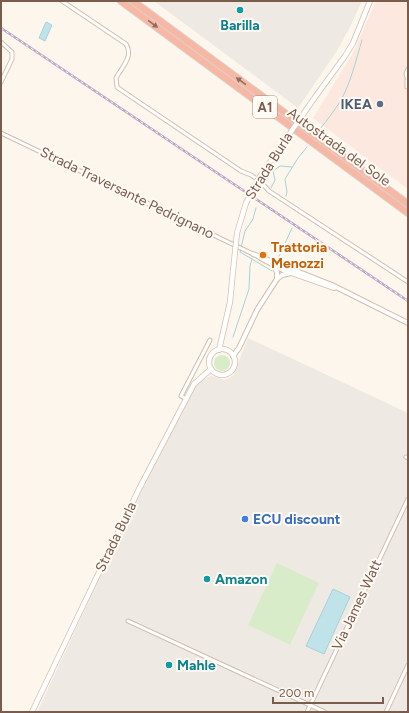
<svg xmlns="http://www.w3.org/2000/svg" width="409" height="713" font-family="Figtree,sans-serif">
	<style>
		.commercial { fill: #fde8e0 }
		.industrial { fill: #efe9e4 }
		.green { fill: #d8ecc9 }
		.water { fill: #bfe3e8; stroke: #a5d3da }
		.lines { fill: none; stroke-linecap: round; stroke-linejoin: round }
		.stream { stroke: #a5d3da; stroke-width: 1 }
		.minor-casing { stroke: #d1beb0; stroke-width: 5 }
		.tertiary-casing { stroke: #d1beb0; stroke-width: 6 }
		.secondary-casing { stroke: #d6c0b0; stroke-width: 6 }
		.motorway-casing { stroke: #dad1cd; stroke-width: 8 }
		.minor { stroke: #fff; stroke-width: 3 }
		.tertiary { stroke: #fff; stroke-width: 4 }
		.secondary { stroke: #fff; stroke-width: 4.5 }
		.motorway { stroke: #f7b7a3; stroke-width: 6 }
		.rail-casing { stroke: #b9a8c9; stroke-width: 2.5 }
		.rail { stroke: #fffaf3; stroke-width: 1; stroke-dasharray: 3; stroke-linecap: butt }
		.secondary-bridge-casing { stroke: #d6c0b0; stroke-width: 6; stroke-linecap: butt }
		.secondary-bridge { stroke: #fff; stroke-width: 4.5 }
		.oneway { fill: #936e5e }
		.culture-dot { fill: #0f9aa8; stroke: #fffaf3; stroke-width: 1.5 }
		.service-dot { fill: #5c6f8a; stroke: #fffaf3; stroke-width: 1.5 }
		.food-dot { fill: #e8710a; stroke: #fffaf3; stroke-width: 1.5 }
		.shop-dot { fill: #3f7fe0; stroke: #fffaf3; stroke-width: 1.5 }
		.labels { text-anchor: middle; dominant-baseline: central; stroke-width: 4; stroke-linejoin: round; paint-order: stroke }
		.shield { fill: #fffaf3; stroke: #a28b7f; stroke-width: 1 }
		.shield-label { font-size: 13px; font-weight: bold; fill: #7a5c4d }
		.culture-label { font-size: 14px; font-weight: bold; fill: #0d838f; stroke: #fffaf3; text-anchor: start }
		.service-label { font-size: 14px; font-weight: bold; fill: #4e5e75; stroke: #fffaf3; text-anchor: end }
		.street-label { font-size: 14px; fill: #7a5c4d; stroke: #fffaf3 }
		.food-label { font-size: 14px; font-weight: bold; fill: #c56008; stroke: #fffaf3; text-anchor: start }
		.shop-label { font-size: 14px; font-weight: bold; fill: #366cbe; stroke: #fffaf3; text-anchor: start }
	</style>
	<rect width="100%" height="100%" fill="#fdf6ec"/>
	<path class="commercial" d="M376 1H408V189L313 118 352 55Z"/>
	<g class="industrial">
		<path d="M154 1H362L350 27 337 51 298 108Z"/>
		<path d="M248 338 408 413V712H37L133 507 196 386 204 379 211 376 225 380 233 376Z"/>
	</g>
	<g class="green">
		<circle cx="222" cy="363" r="8"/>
		<path d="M277 563 319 583 290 645 248 625Z"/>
	</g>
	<g class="water">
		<path d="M46 22 52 25 45 41 39 38Z"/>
		<path d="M333 589 350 597 324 654 306 646Z"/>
	</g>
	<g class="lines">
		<g class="stream">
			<path d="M320 129C328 119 335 110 341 100 351 82 356 60 362 40"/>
			<path d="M271 188 275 180 273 171 280 166 292 167"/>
			<path d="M286 196 287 192 285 179 298 158 307 147"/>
			<path d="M256 208 253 219 245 231 240 252 272 271"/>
			<path d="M277 261 292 228"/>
			<path d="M233 337 249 289 250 266 252 259"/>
		</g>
		<g class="minor-casing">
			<g id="minor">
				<path d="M62 1 126 44C134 56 122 67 116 78L117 87 121 90 241 171 251 175 261 182 269 191 408 282"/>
				<path d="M1 42 12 52V59L1 82"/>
				<path d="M408 69 406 74 408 80"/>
				<path d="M407 80V87H408"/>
				<path d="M1 133 253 254"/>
				<path d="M186 399 181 396 210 340"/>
				<path d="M406 457 408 458"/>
				<path d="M128 621 325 712"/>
				<path d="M307 712 408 499"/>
				<path d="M386 712 408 665"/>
			</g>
		</g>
		<g class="tertiary-casing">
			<g id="tertiary">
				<path d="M253 254 332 285 408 323"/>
				<path d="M259 257 283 270 334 288"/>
				<path d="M274 266 277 272V279"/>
				<path d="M233 356 239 348 257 310 277 279 282 275 291 273"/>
			</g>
		</g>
		<g class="secondary-casing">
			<g id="secondary">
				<path d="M313 100 345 56 353 43 370 1"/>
				<circle cx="222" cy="362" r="13"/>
				<path d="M219 350 230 302 233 271"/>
				<path d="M32 712 139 489 194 384 211 369"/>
			</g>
		</g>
		<g class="motorway-casing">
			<g id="motorway">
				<path d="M121 1 408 213"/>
				<path d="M133 1 408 204"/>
			</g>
		</g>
		<use href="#minor" class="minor"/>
		<use href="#tertiary" class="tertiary"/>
		<use href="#secondary" class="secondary"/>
		<use href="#motorway" class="motorway"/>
		<g class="rail-casing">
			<path id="rail" d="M1 28 408 301"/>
		</g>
		<use href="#rail" class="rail"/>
		<g class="secondary-bridge-casing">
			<path id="secondary-bridge" d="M233 271 237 233 246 203 259 178 313 100"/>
		</g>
		<use href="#secondary-bridge" class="secondary-bridge"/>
	</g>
	<defs><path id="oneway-solid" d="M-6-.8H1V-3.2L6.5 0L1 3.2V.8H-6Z"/></defs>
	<g class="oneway">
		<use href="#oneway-solid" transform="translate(153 24) rotate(36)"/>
		<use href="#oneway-solid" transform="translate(241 81) rotate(-144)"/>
	</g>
	<g class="culture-dot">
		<circle cx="240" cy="10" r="4"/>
		<circle cx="207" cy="579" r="4"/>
		<circle cx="169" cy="665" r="4"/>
	</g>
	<circle class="service-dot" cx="380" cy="104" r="4"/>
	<circle class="food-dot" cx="263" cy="255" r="4"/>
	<circle class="shop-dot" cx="245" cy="519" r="4"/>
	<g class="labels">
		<rect class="shield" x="253" y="96" width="24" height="22" rx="3"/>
		<g class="shield-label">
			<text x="265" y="107">A1</text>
		</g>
		<g class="culture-label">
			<text x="240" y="25" text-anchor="middle">Barilla</text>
			<text x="215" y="579">Amazon</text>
			<text x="177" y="665">Mahle</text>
		</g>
		<g class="service-label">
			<text x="372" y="104">IKEA</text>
		</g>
		<g class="street-label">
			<text transform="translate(339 147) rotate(36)">Autostrada del Sole</text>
			<text transform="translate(269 166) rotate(-58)">Strada Burla</text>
			<text transform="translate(127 193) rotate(26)">Strada Traversante Pedrignano</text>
			<text transform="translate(116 537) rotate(-64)">Strada Burla</text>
			<text transform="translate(357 605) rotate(-65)">Via James Watt</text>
		</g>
		<g class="food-label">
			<text x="271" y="247">Trattoria<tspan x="271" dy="16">Menozzi</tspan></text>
		</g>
		<g class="shop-label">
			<text x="253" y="519">ECU discount</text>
		</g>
	</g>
	<rect width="409" height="713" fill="none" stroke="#7a5c4d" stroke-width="4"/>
	<path d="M273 697v6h110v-6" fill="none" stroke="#7a5c4d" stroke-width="2"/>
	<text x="279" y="697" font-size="12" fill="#7a5c4d" stroke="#fffaf3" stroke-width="3" paint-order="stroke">200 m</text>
</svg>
